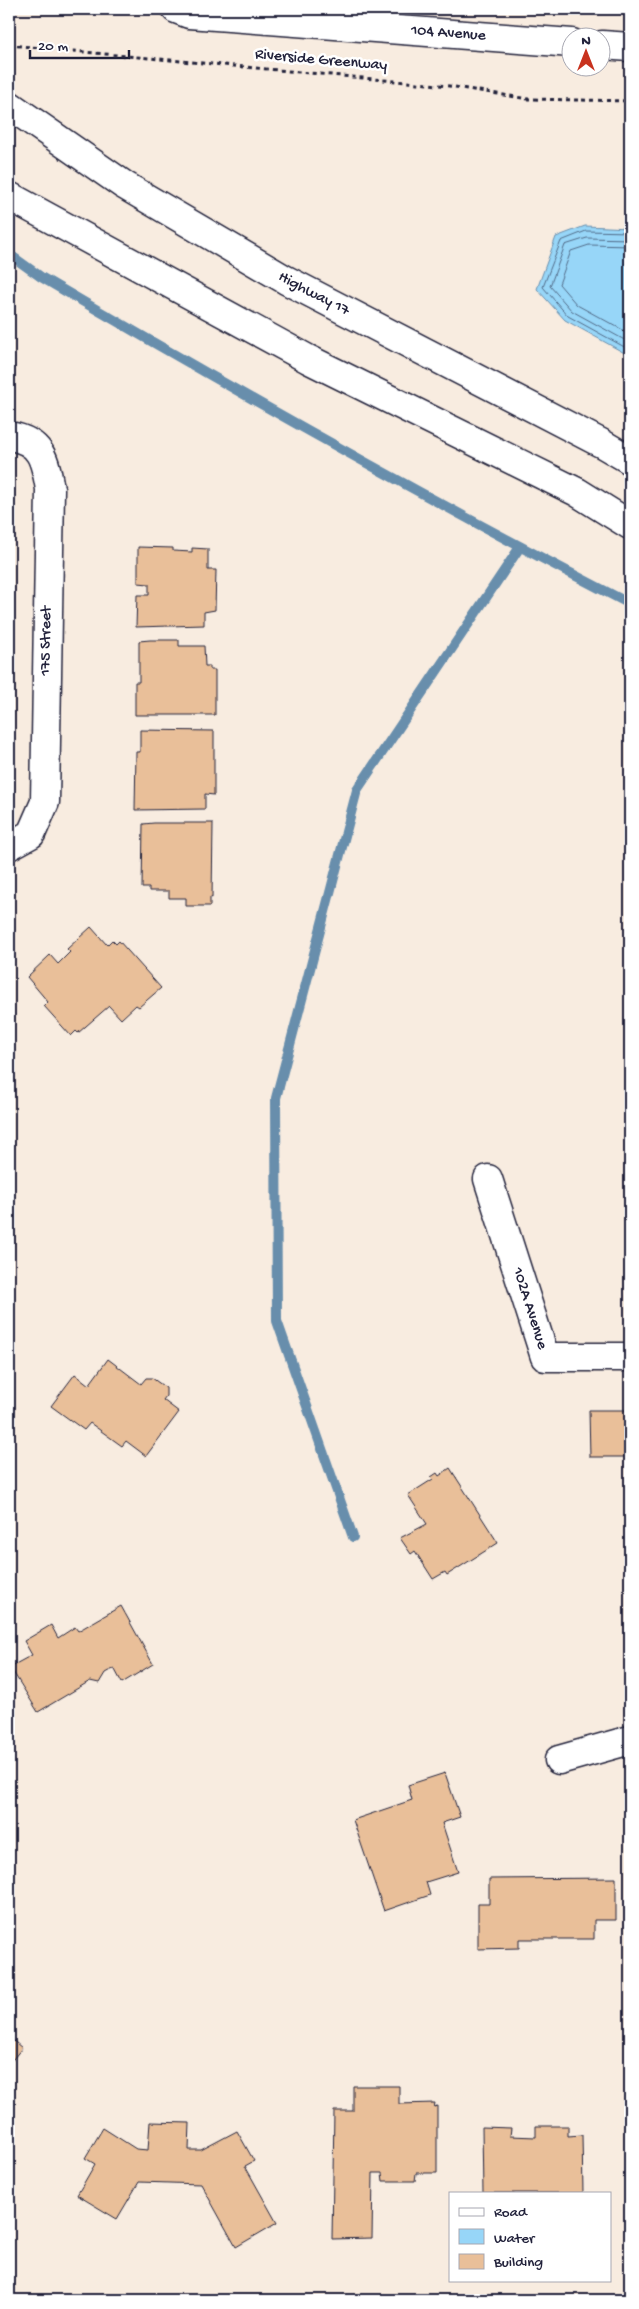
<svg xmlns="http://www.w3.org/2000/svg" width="639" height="2309" font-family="'Gochi Hand',sans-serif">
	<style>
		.water { fill: #97d6f8; stroke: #688eac }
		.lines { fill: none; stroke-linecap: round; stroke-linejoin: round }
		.shore { stroke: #516a87; stroke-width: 1 }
		.stream { stroke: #688eac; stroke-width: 10 }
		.building { fill: #e9bf99; stroke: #22223b }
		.minor-casing { stroke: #22223b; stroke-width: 31 }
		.major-casing { stroke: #22223b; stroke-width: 31 }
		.highway-casing { stroke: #22223b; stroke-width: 31 }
		.path { stroke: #22223b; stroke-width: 3; stroke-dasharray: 4 4; stroke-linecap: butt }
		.minor { stroke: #fff; stroke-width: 28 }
		.major { stroke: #fff; stroke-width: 28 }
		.highway { stroke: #fff; stroke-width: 28 }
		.labels { text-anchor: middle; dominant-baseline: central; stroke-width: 5; stroke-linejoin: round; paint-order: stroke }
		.street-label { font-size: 16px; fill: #22223b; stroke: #fff }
	</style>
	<rect width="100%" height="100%" fill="#f8ece0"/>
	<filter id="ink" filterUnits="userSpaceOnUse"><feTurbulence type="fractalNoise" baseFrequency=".02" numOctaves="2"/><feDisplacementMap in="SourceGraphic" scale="10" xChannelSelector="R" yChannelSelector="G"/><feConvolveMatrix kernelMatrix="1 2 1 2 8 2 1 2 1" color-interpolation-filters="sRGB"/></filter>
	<g filter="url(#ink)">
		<path class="water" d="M585 226 630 228V356L565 320 537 289 556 237Z"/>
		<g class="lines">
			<g class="shore">
				<path d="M630 232 586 231 561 241 543 287 568 316 630 350"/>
				<path d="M630 239 587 238 565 245 550 286 572 311 630 343"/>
				<path d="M630 246 589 245 571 251 559 284 577 305 630 334"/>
			</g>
			<g class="stream">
				<path d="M9 254 41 277C235 391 430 501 630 604"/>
				<path d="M353 1537 277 1321 276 1098 357 790 520 547"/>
			</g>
		</g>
		<g class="building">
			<path d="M138 547 173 548V551L192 552V548L208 549V570H216L215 610 204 612V625L136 627 137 595H149V584L138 583Z"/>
			<path d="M150 640H179V646H204L205 666H210V670H215V715H135V682H139V641Z"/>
			<path d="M140 730 214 731V795L205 794V809L135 810 136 752H140Z"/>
			<path d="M154 823H213L212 898 210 897V906H186V898H169V891H149V888H142L143 824Z"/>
			<path d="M91 927 107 945 112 940 116 944 119 941 161 988 139 1007 136 1005 121 1019 109 1006 78 1033 76 1031 71 1036 44 1006 48 1002 27 977 50 955 58 964 70 952 67 949Z"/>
			<path d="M108 1359 141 1384 146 1378H152L166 1388V1396L163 1400 179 1412 146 1456 126 1441 122 1446 90 1423 84 1430 51 1406 75 1374 89 1385Z"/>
			<path d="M589 1410H630V1457H590Z"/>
			<path d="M450 1468 498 1543 447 1575 445 1572 433 1579 415 1551 411 1554 400 1538 427 1524 408 1495 433 1479 431 1477 437 1473 439 1476Z"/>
			<path d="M121 1606 153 1664 122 1683 114 1668 105 1673 99 1683 90 1681 38 1712 10 1667 32 1655 24 1641 51 1625 58 1638 75 1627 78 1631Z"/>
			<path d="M445 1773 460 1817 442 1823 458 1872 426 1882 430 1895 384 1911 353 1820 412 1800 408 1785Z"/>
			<path d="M616 1878V1920H594V1939H519V1948L478 1949V1904H489V1879Z"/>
			<path d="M9 2037 22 2048 9 2064Z"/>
			<path d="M626 2079H630V2182H629Z"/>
			<path d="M353 2086H399V2104L435 2103 434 2107 437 2106V2173H416L415 2181H383L382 2173H373L372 2238 332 2239 334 2111H353Z"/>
			<path d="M150 2122 190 2123 189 2150H201L237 2131 254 2161 245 2166 277 2223 236 2247 201 2184 139 2182 117 2219 77 2195 95 2164 85 2158 103 2128 136 2149 148 2150Z"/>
			<path d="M536 2126H568V2136L582 2135 583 2193H483L482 2127 511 2128 510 2136 536 2137Z"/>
		</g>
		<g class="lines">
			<g class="minor-casing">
				<g id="minor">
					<path d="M9 436C42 441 45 460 50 489L45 802 31 834 9 846"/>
					<path id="s1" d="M488 1179 545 1357H630"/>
					<path d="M559 1760 630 1740"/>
				</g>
			</g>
			<g class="major-casing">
				<g id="major">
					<path id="s2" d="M176 9 189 14 572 43"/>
					<path d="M602 45 630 47"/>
				</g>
			</g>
			<g class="highway-casing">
				<g id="highway">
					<path id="s3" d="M9 105 124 185 286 280 601 443 630 460"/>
					<path d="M9 196 308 359 577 492 630 525"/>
				</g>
			</g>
			<path class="path" d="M9 45 449 86 528 99 630 101"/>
			<use href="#minor" class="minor"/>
			<use href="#major" class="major"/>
			<use href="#highway" class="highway"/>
		</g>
	</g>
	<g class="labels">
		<g class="street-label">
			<text stroke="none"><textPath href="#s2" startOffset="274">104 Avenue</textPath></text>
			<text transform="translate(321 61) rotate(5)">Riverside Greenway</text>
			<text stroke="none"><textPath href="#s3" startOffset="359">Highway 17</textPath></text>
			<text transform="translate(47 641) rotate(-89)">175 Street</text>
			<text stroke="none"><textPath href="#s1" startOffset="136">102A Avenue</textPath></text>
		</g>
	</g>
	<rect width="639" height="2309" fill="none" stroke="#fff" stroke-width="30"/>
	<rect x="15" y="15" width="609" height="2279" fill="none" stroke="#22223b" stroke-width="2" filter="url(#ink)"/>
	<rect x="449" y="2192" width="162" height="90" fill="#ffffff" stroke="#a7a7b1"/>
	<rect x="459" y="2208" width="25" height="8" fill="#ffffff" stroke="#a7a7b1"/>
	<text x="494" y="2216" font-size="15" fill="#22223b">Road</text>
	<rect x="459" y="2229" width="25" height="15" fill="#97d6f8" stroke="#a7a7b1"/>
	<text x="494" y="2242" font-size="15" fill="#22223b">Water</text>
	<rect x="459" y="2254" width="25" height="15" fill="#e9bf99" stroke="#a7a7b1"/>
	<text x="494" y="2266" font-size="15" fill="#22223b">Building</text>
	<g transform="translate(586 52)"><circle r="24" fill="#ffffff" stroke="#a7a7b1"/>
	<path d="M0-4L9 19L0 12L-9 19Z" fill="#c8321e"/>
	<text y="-8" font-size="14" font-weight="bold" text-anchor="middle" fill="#22223b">N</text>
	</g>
	<path d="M30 50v8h99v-8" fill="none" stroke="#22223b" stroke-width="2.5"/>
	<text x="38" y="50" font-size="15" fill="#22223b" stroke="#ffffff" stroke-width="4" paint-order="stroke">20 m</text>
</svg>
